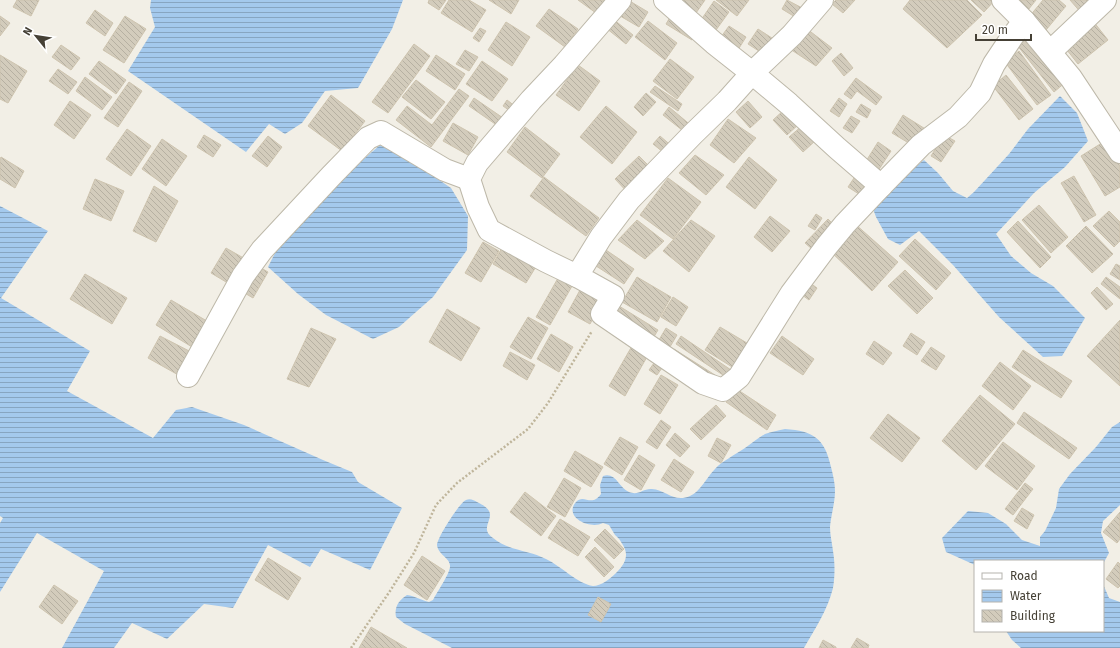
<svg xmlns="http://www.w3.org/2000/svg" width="1120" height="648" font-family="'Fira Sans',sans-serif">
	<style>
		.water { fill: url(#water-rules) }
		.building { fill: url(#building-back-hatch); stroke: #cec4af }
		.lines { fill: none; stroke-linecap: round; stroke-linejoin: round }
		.minor-casing { stroke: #bdb8a9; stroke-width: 24 }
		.path { stroke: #bfb59b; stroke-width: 2.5; stroke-dasharray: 2 2; stroke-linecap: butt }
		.minor { stroke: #fff; stroke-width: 22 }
	</style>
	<defs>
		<pattern id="water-rules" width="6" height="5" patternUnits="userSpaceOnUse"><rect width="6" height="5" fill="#a4c9ed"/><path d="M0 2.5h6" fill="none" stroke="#87a5c1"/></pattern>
		<pattern id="building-back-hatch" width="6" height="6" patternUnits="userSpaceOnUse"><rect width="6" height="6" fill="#d3ccbc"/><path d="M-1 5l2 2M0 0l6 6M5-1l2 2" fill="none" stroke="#b6b0a2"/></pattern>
	</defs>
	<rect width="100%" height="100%" fill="#f2efe6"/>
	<g class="water">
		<path d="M151 0H403L392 29 358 88 325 91 302 123 285 134 269 124 246 152 128 71 155 27 150 8Z"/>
		<path d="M1060 96 1077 113 1088 141 1065 167 1034 193 996 234 1011 256 1031 273 1053 286 1085 318 1062 356 1043 357 999 317 953 265 919 231 900 245 888 239 876 217 872 206 895 183 924 160 938 173 953 191 967 198 974 192 1009 154 1028 129Z"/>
		<path d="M380 145 420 167 451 188 468 216 467 250 433 297 399 327 373 339 326 315 298 294 268 267 280 243 336 183Z"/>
		<path d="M0 206 48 231 1 298 90 351 67 391 153 438 176 410 192 407 244 425 323 460 352 472 358 482 402 508 370 570 321 549 310 567 268 545 233 608 204 604 167 639 132 623 114 648H62L104 571 37 533 0 592V523L3 518 0 516Z"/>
		<path d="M1120 422V505L1103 521 1101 533 1109 553 1103 564V561H975V565L946 552 942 538 968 511 988 513 1006 524 1022 540 1040 546V537L1045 531 1056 508 1059 489 1070 474 1096 447 1112 427Z"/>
		<path d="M785 429C814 431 825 439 831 467 833 475 835 483 835 491 835 503 831 515 830 527 830 535 832 543 833 551 835 563 835 576 833 588 828 609 815 629 804 648H452L405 624 396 617C394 607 399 600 407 595 415 596 421 600 429 602L433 600C437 592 449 575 450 567 451 558 438 555 437 545 437 538 460 502 466 500 470 498 474 500 477 502 481 504 487 507 489 511 494 520 479 528 493 538 509 551 529 550 546 559 561 566 578 584 593 586 601 586 610 579 616 573 626 563 630 554 621 542 620 539 617 537 615 535 613 532 611 528 609 525L603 523C590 530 563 517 576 502 584 493 591 508 601 494L600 485 603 476C616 472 618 487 629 492 639 496 643 488 652 489 666 490 674 503 690 496 700 492 707 477 715 469 722 461 735 455 745 448 751 444 758 438 765 434 771 432 779 430 785 429Z"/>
		<path d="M1103 584 1109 598 1120 602V648H1021L1012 640 1006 631H1103Z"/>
	</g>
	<g class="building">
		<path d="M17 0H39L31 16 13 7Z"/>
		<path d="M429 0H446L439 10 428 3Z"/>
		<path d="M449 0H469L486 10 472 32 441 13Z"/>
		<path d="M489 0H519L511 14Z"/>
		<path d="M578 0H605L596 13Z"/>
		<path d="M628 0 648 12 639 27 615 13Z"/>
		<path d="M680 0H705L696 13Z"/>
		<path d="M716 0H749L737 16Z"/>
		<path d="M787 0 806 10 800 20 782 9Z"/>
		<path d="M836 0H855L843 13 832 4Z"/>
		<path d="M910 0H967L982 15 947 48 903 9Z"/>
		<path d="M971 0H995L984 12Z"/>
		<path d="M1015 0H1036L1028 10Z"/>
		<path d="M1043 0H1059L1066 6 1046 30 1029 17Z"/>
		<path d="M1070 0H1090L1083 15Z"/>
		<path d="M714 1 729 12 716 30 701 20Z"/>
		<path d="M549 9 578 29 565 47 536 26Z"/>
		<path d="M95 10 113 23 105 36 86 23Z"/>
		<path d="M672 14 697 30 692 40 666 24Z"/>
		<path d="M0 16 10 23 0 36Z"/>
		<path d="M125 16 146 29 124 63 103 50Z"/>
		<path d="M613 19 633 35 626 44 606 28Z"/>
		<path d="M648 21 677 43 665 60 635 37Z"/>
		<path d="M1093 21 1108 40 1078 64 1063 45Z"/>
		<path d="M506 22 530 37 512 66 488 50Z"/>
		<path d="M729 26 746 37 736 53 718 41Z"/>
		<path d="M480 28 486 31 479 42 473 38Z"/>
		<path d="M758 29 775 40 765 55 748 44Z"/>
		<path d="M807 29 832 48 816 66 790 49Z"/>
		<path d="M1031 34 1067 81 1054 92 1017 45Z"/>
		<path d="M414 44 430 56 388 113 372 102Z"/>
		<path d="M61 45 80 58 71 70 52 57Z"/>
		<path d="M465 50 478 57 469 71 456 64Z"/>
		<path d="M1019 51 1051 95 1037 105 1005 62Z"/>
		<path d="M841 53 853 68 844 76 832 61Z"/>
		<path d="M0 55 27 71 8 103 0 99Z"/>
		<path d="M436 55 465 74 455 90 426 71Z"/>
		<path d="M670 59 694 77 677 99 653 81Z"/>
		<path d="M99 61 126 80 116 94 89 74Z"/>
		<path d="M482 61 508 79 492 101 466 84Z"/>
		<path d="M578 65 600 81 579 111 556 95Z"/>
		<path d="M58 69 77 82 68 94 49 81Z"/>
		<path d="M1006 75 1033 109 1019 120 993 86Z"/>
		<path d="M85 77 112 97 102 110 76 91Z"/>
		<path d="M856 78 882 97 876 105 857 91 851 99 844 94Z"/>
		<path d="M416 80 445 102 431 119 402 97Z"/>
		<path d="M129 82 142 91 118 127 104 118Z"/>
		<path d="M655 86 682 104 678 111 650 92Z"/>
		<path d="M459 89 469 96 431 147 396 120 407 106 432 125Z"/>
		<path d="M646 93 656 102 643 116 634 107Z"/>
		<path d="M331 95 365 121 342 151 308 126Z"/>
		<path d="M474 98 506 120 501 128 469 106Z"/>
		<path d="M839 98 847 104 839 117 830 111Z"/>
		<path d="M507 100 520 110 516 115 503 106Z"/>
		<path d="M70 101 91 115 74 139 54 125Z"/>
		<path d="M748 101 762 117 750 128 736 112Z"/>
		<path d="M861 104 871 110 867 118 856 112Z"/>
		<path d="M606 106 637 132 612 164 580 137Z"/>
		<path d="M669 107 693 127 687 134 663 115Z"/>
		<path d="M785 109 799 124 787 135 773 120Z"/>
		<path d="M903 115 927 130 917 148 892 133Z"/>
		<path d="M851 116 860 121 852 133 843 128Z"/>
		<path d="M728 119 756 138 734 163 710 145Z"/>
		<path d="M453 123 478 137 468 155 443 141Z"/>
		<path d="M802 126 815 141 803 152 789 137Z"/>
		<path d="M525 127 560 154 542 178 507 152Z"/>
		<path d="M127 129 151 146 131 176 106 159Z"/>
		<path d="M204 135 221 145 213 157 197 147Z"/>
		<path d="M944 135 955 141 941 162 931 156Z"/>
		<path d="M268 136 282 147 267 167 252 156Z"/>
		<path d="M660 136 674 148 668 156 653 144Z"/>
		<path d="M162 139 187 156 166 186 142 169Z"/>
		<path d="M1105 141 1120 166V187L1105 196 1081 156Z"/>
		<path d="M878 142 891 151 876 174 863 166Z"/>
		<path d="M695 155 724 175 706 195 679 173Z"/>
		<path d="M639 156 655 172 631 196 615 179Z"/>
		<path d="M1 157 24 171 15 188 0 179V159Z"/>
		<path d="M749 157 777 180 755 209 726 187Z"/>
		<path d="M856 175 874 186 865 198 848 187Z"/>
		<path d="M1074 176 1096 215 1084 222 1061 183Z"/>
		<path d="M544 177 599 218 586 236 530 196Z"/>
		<path d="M668 178 701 202 673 239 640 215Z"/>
		<path d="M95 179 124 191 111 221 83 209Z"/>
		<path d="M154 186 178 201 156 242 133 231Z"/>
		<path d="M1039 205 1068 237 1051 253 1022 220Z"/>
		<path d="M1109 211 1120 222V241L1114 247 1093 226Z"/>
		<path d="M816 214 822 218 815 230 808 226Z"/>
		<path d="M770 216 790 231 772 252 754 237Z"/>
		<path d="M828 219 834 225 812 249 805 243Z"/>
		<path d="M637 220 664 241 645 259 618 240Z"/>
		<path d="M691 220 715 236 689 272 663 251Z"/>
		<path d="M1018 221 1051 257 1040 268 1007 232Z"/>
		<path d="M854 223 898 262 872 291 830 251Z"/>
		<path d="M1086 226 1113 254 1092 273 1066 246Z"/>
		<path d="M915 239 951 273 936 290 899 256Z"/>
		<path d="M483 242 499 251 481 282 465 273Z"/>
		<path d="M503 246 537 265 526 283 493 264Z"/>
		<path d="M226 248 268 272 253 298 211 273Z"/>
		<path d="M603 248 634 269 624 284 593 264Z"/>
		<path d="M1116 264 1120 266V280L1110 274Z"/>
		<path d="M905 270 933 298 917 314 888 286Z"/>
		<path d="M562 271 576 279 550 325 536 317Z"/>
		<path d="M85 274 127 298 112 324 70 299Z"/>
		<path d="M637 277 671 297 657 322 622 302Z"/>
		<path d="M1106 277 1120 287V299L1101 284Z"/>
		<path d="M806 280 817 288 809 300 798 292Z"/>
		<path d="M1097 287 1113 304 1106 310 1091 293Z"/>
		<path d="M580 290 602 302 590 324 568 312Z"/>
		<path d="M673 297 688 307 676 326 661 317Z"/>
		<path d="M171 300 212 324 197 350 156 325Z"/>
		<path d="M619 306 658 330 652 340 613 316Z"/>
		<path d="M447 309 480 328 461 361 429 342Z"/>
		<path d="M528 317 548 328 531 359 510 347Z"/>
		<path d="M1120 320V386L1087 356Z"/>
		<path d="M720 327 752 346 737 370 705 350Z"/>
		<path d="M311 328 336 339 309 387 287 379Z"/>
		<path d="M666 328 677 335 667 352 656 345Z"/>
		<path d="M911 333 925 342 917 355 903 346Z"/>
		<path d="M551 334 573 347 559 372 537 359Z"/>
		<path d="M160 336 195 354 182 377 148 358Z"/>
		<path d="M681 336 734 372 729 379 676 344Z"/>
		<path d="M782 336 814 359 803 375 770 353Z"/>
		<path d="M874 341 892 353 883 365 866 354Z"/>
		<path d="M632 346 648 355 625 396 609 386Z"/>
		<path d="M931 347 945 356 936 370 921 361Z"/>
		<path d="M674 349 726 382 670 355Z"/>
		<path d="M1023 350 1072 381 1061 398 1012 367Z"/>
		<path d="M510 352 535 365 527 380 503 366Z"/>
		<path d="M1000 362 1031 386 1013 410 982 386Z"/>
		<path d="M654 363 662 368 657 375 649 370Z"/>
		<path d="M661 375 678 385 660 414 644 404Z"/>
		<path d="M735 388 776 415 767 430 726 402Z"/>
		<path d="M980 395 1015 424 976 470 942 441Z"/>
		<path d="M716 405 726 416 701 440 690 429Z"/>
		<path d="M1024 412 1077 448 1069 459 1017 423Z"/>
		<path d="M888 414 920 438 902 462 870 438Z"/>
		<path d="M661 420 671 427 657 449 646 442Z"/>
		<path d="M675 433 690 446 680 457 666 445Z"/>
		<path d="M620 437 638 447 622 475 604 464Z"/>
		<path d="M717 438 731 445 721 463 708 456Z"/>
		<path d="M1003 442 1035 466 1017 490 985 466Z"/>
		<path d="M575 451 603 467 591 487 564 471Z"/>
		<path d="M639 455 655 465 641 490 624 480Z"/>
		<path d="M674 459 694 472 681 492 661 480Z"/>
		<path d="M564 478 581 488 565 517 547 507Z"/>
		<path d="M1025 483 1033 489 1013 515 1005 509Z"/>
		<path d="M525 492 556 516 541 536 510 512Z"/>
		<path d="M1022 508 1034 515 1027 529 1014 521Z"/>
		<path d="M1120 512V539L1117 543 1103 532Z"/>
		<path d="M560 519 590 537 578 556 548 538Z"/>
		<path d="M605 529 624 549 614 559 594 540Z"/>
		<path d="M595 547 614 567 604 577 585 557Z"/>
		<path d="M422 556 445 571 427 600 404 585Z"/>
		<path d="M268 558 301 578 288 600 255 580Z"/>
		<path d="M1118 562 1120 564V586L1118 588 1106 579Z"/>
		<path d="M54 585 78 601 62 624 39 607Z"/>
		<path d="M598 597 611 604 601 622 588 615Z"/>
		<path d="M371 627 407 648H359Z"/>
		<path d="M857 638 869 645 868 648H851Z"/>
		<path d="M823 640 836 647V648H819Z"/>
	</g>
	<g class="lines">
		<g class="minor-casing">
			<g id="minor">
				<path d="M665 0 714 43 752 73 789 104 837 148 881 186"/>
				<path d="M822 0 792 35 752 73 727 101 693 134 629 200 601 237 577 276 613 296 602 314 703 383 723 390 739 377 791 294 826 247 845 224 881 186 921 145 958 117 980 93 994 64 1012 37 1024 21"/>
				<path d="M1003 0 1024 21 1071 78 1120 152"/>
				<path d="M1050 52 1105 0"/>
				<path d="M577 276 546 261 489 230 478 207 469 179 477 163 531 100 564 65 620 0"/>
				<path d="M188 376 243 276 262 250 331 176 368 138 381 132 445 170 469 179"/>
			</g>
		</g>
		<path class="path" d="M351 648 390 591 414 553 436 505 457 483 528 429 548 403 592 331"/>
		<use href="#minor" class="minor"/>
	</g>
	<rect x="974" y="560" width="130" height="72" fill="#ffffff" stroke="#b5b3ae"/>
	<rect x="982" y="573" width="20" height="6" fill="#ffffff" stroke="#b5b3ae"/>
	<text x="1010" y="580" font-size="12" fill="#454035">Road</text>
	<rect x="982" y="590" width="20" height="12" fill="url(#water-rules)" stroke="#b5b3ae"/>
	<text x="1010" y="600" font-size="12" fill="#454035">Water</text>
	<rect x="982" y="610" width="20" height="12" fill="url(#building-back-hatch)" stroke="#b5b3ae"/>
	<text x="1010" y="620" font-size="12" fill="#454035">Building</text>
	<g transform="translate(36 36) rotate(300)" stroke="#ffffff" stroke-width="3" paint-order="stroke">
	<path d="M0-3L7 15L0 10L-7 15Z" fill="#454035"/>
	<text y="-6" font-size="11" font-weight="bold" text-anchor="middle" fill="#454035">N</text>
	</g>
	<path d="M976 34v6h55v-6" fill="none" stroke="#454035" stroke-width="2"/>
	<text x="982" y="34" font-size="12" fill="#454035" stroke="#ffffff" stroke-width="3" paint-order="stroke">20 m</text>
</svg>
